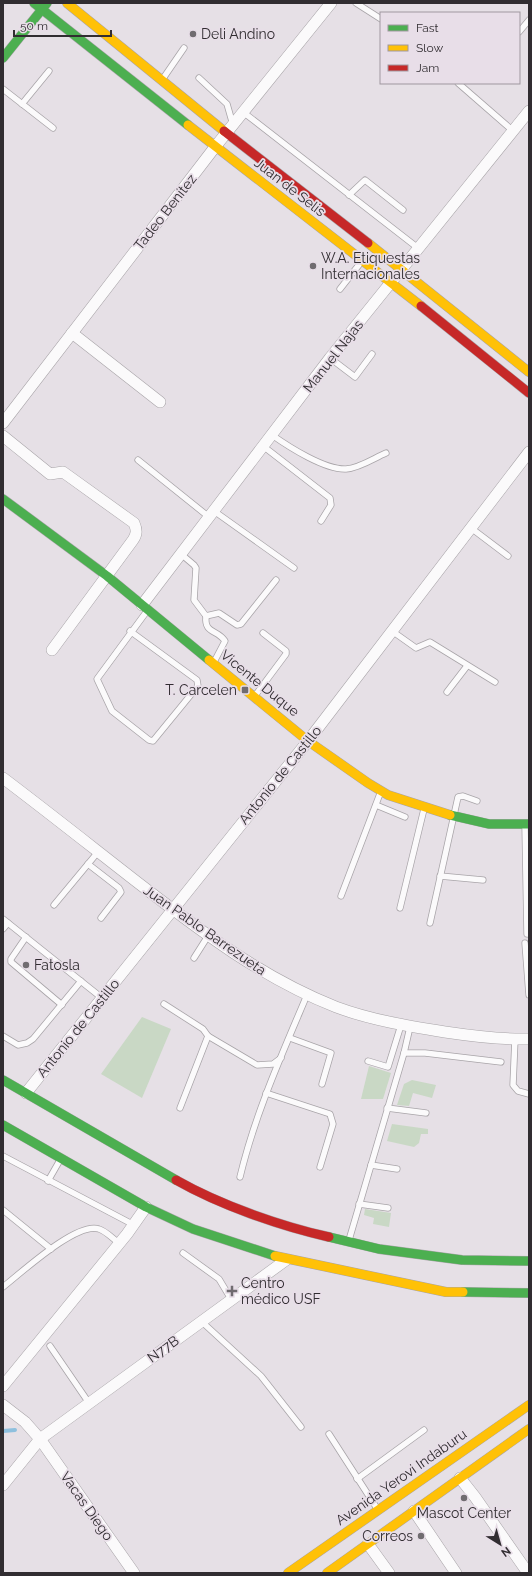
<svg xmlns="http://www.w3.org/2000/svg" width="532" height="1576" font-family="Raleway,sans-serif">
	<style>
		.green { fill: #c9d8c5 }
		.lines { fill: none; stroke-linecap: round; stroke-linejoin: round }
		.stream { stroke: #8ec0de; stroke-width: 4 }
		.lane-casing { stroke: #a8a4a8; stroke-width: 7 }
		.street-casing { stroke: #a8a4a8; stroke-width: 12 }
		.fast-casing { stroke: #a8a4a8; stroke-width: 10 }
		.slow-casing { stroke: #a8a4a8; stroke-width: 10 }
		.jam-casing { stroke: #a8a4a8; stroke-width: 10 }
		.lane { stroke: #fbfafb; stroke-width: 5.5 }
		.street { stroke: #fbfafb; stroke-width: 11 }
		.fast { stroke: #4caf50; stroke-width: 9 }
		.slow { stroke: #ffc107; stroke-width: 9 }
		.jam { stroke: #c62828; stroke-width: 9 }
		.poi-dot { fill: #706c70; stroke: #e8dee8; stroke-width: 1.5 }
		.labels { text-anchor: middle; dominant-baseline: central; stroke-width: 3.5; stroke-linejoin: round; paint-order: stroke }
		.poi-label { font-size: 14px; fill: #312d31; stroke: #e8dee8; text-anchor: start }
		.street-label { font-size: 14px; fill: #312d31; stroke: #e8dee8 }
	</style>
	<rect width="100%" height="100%" fill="#e6e0e6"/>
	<g class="green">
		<path d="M142 1017 171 1029 142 1098 101 1074Z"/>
		<path d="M369 1066 391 1073 383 1099H361Z"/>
		<path d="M412 1080 436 1085 432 1098 413 1093 409 1106 397 1105 404 1084Z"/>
		<path d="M392 1124 428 1129V1134H421L419 1143 414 1147 387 1141Z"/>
		<path d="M365 1209 391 1213 389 1227 373 1224 374 1218 364 1215Z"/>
	</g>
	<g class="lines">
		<path class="stream" d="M3 1431 15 1430"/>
		<g class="lane-casing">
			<g id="lane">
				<path d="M356 3 381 19"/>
				<path d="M519 32 529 20"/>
				<path d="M199 78 227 104 233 125"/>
				<path d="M162 80 184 48"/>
				<path d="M458 83 512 130"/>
				<path d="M3 89 53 128"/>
				<path d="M22 104 49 71"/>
				<path d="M243 112 418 248"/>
				<path d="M349 195 365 180 403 210"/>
				<path d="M340 289 362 261"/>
				<path d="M330 358 355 377 372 354"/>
				<path d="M272 435C289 447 325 470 346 469 360 468 374 458 386 453"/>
				<path d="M263 446 330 498 331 505 321 521"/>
				<path d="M138 460 209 517"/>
				<path d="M214 511 294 568"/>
				<path d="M471 528 508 556"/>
				<path d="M181 554 194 565 196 568 194 600 206 616 219 613 237 625 241 624 276 580"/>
				<path d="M206 616C204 634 217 629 225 641L214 662"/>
				<path d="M130 631 197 680 198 686 153 741 149 740 112 711 97 679 147 611"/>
				<path d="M392 631 416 648 430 642 495 682"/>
				<path d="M447 692 467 666"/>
				<path d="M254 697 286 654V651L263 633"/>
				<path d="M376 805 405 817"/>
				<path d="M525 825 527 934H529"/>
				<path d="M88 864 119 888 121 892 101 918"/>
				<path d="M440 876 483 880"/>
				<path d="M341 896 381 791"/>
				<path d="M54 905 98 852"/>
				<path d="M400 908 424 809"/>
				<path d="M3 919 102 998"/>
				<path d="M430 923 458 797 463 796 477 801"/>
				<path d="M3 929 8 923"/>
				<path d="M26 937 11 959V962L62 1005"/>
				<path d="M525 943 529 995"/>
				<path d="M194 958 208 936"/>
				<path d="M164 1004 203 1029 208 1036 257 1065 273 1064 281 1058"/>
				<path d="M3 1036 18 1045 27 1043 33 1039 81 981"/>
				<path d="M290 1038 331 1053 322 1084"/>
				<path d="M515 1039 513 1085 518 1091 529 1094"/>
				<path d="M404 1053H425L501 1062"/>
				<path d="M368 1061 388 1067 401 1025"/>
				<path d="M266 1093 330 1114 333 1124 320 1167"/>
				<path d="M180 1108 208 1036"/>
				<path d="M387 1108 426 1113"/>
				<path d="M3 1156 134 1225"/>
				<path d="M371 1165 397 1169"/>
				<path d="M240 1177C255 1114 282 1054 307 995"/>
				<path d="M48 1181 60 1160"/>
				<path d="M359 1204 388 1208"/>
				<path d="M3 1210 51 1249"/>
				<path d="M349 1240 404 1053 410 1027"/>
				<path d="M183 1253 219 1279 231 1299"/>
				<path d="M3 1287C21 1273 77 1221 99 1229 106 1231 113 1239 119 1243"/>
				<path d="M201 1321 261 1376 301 1427"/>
				<path d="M50 1346 89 1403"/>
				<path d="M329 1434 378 1510"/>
				<path d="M357 1479 424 1430"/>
			</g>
		</g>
		<g class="street-casing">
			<g id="street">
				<path d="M72 333 160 402"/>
				<path d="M3 423 215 147 331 3"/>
				<path d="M3 436 50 474 63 472 134 523C137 530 137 534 133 540L52 650"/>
				<path d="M142 605 330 358 529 111"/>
				<path d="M3 778C48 812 92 847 137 882 199 930 262 978 336 1007 371 1020 408 1026 445 1032 472 1036 501 1040 529 1039"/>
				<path d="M26 1093 308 741 529 452"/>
				<path d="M3 1386 127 1234 146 1207"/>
				<path d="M3 1405 25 1422 40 1439 134 1573"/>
				<path d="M460 1478 475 1497 528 1573"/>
				<path d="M3 1485 40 1439 286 1260"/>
				<path d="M414 1511 456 1573"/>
				<path d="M368 1544 389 1573"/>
			</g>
		</g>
		<g class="fast-casing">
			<g id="fast">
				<path d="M34 3 188 125"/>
				<path d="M3 58 47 3"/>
				<path d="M3 499 107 576 209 660"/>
				<path d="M450 815 489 824H529"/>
				<path d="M3 1080 176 1180"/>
				<path d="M3 1125 146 1207 193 1229 275 1256"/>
				<path d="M329 1237 379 1249 462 1260 529 1261"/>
				<path d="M463 1292 529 1293"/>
			</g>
		</g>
		<g class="slow-casing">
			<g id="slow">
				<path d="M67 3 224 131"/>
				<path d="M188 125 421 306"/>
				<path d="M368 243 529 372"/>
				<path d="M209 660 308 741 368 783 388 795 450 815"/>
				<path d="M275 1256 446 1292H463"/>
				<path d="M288 1573 529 1405"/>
				<path d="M327 1573 529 1429"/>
			</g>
		</g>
		<g class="jam-casing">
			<g id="jam">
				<path d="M224 131 368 243"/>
				<path d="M421 306 529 393"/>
				<path d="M176 1180C220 1205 280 1226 329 1237"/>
			</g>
		</g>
		<use href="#lane" class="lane"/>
		<use href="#street" class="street"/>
		<use href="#fast" class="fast"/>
		<use href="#slow" class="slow"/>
		<use href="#jam" class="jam"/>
	</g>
	<g class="poi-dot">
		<circle cx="193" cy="34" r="4"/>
		<circle cx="313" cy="266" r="4"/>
		<rect x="241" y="686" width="8" height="8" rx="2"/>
		<circle cx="26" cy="965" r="4"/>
		<path d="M230 1285h4v4h4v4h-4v4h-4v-4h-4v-4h4z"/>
		<circle cx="464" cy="1498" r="4"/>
		<circle cx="421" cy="1536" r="4"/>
	</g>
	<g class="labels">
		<g class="poi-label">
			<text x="201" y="34">Deli Andino</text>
			<text x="321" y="258">W.A. Etiquestas<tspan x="321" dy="16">Internacionales</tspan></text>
			<text x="237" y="690" text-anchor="end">T. Carcelen</text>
			<text x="34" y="965">Fatosla</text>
			<text x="241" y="1283">Centro<tspan x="241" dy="16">médico USF</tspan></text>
			<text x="464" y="1513" text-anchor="middle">Mascot Center</text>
			<text x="413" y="1536" text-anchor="end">Correos</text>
		</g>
		<g class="street-label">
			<text transform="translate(290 187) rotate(38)">Juan de Selis</text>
			<text transform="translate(165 212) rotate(-52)">Tadeo Benítez</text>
			<text transform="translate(333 356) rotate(-52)">Manuel Najas</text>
			<text transform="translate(260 683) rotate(39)">Vicente Duque</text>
			<text transform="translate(280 775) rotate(-51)">Antonio de Castillo</text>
			<text transform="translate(205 930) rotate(35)">Juan Pablo Barrezueta</text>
			<text transform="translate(78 1028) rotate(-51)">Antonio de Castillo</text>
			<text transform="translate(163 1349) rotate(-36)">N77B</text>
			<text transform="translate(401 1477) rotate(-35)">Avenida Yerovi Indaburu</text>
			<text transform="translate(87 1506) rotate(55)">Vacas Diego</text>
		</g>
	</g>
	<rect width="532" height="1576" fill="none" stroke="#312d31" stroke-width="8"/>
	<rect x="380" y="12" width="140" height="72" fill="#e8dee8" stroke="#9f979f"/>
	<rect x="388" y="25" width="20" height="6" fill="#4caf50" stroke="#9f979f"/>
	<text x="416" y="32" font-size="12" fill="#312d31">Fast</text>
	<rect x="388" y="45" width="20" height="6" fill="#ffc107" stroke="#9f979f"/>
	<text x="416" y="52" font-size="12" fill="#312d31">Slow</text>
	<rect x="388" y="65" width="20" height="6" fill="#c62828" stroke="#9f979f"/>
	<text x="416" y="72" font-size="12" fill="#312d31">Jam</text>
	<g transform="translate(500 1544) rotate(143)" stroke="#e8dee8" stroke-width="3" paint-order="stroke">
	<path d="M0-3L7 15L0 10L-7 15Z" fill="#312d31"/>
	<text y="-6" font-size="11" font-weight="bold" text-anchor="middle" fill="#312d31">N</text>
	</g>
	<path d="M14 30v6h97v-6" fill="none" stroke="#312d31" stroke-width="2"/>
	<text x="20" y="30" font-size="12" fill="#312d31" stroke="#e8dee8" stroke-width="3" paint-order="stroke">50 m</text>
</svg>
